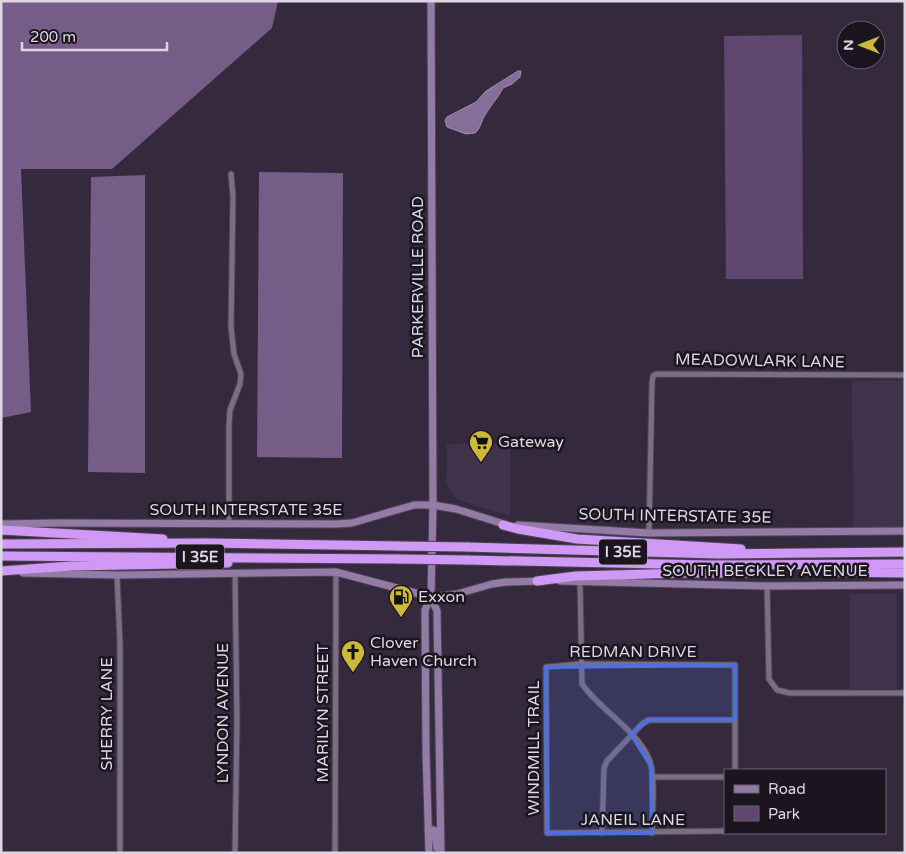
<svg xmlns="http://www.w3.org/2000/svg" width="906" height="854" font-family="'Varela Round',sans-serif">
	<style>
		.built { fill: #41324b }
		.green { fill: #5f476f }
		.forest { fill: #765d88 }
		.water { fill: #876d9a; stroke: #a18cb0 }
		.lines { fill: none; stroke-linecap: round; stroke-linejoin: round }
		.street-casing { stroke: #4f4556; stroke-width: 7 }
		.secondary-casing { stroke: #4f4556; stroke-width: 9 }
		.highway-casing { stroke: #4f4556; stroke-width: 11 }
		.street { stroke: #7a6e84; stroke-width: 5 }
		.secondary { stroke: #947ba6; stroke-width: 7 }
		.highway { stroke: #d099f5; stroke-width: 9 }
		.highway-bridge-casing { stroke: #4f4556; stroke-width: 11; stroke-linecap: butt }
		.highway-bridge { stroke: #d099f5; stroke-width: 9 }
		.marked { fill: #4d70db; fill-opacity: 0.2; stroke: #4d70db; stroke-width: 4; stroke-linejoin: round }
		.labels { text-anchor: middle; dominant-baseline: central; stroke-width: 5; stroke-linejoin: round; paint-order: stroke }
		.shield { fill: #1a151e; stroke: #a29ca8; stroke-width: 1 }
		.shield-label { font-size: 15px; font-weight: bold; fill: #ddd6e3 }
		.street-label { font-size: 16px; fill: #ddd6e3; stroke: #1a151e }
		.poi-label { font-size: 16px; fill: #ddd6e3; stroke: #1a151e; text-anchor: start }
	</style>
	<rect width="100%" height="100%" fill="#352a3d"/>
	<g class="built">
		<path d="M905 380V527H853L852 381Z"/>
		<path d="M510 443V516L456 499 446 483 447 444Z"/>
		<rect x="850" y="594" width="47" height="95"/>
	</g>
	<path class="green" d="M802 35 803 279H726L724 36Z"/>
	<g class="forest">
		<path d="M1 1H278L272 28 112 169H21L31 412 1 418Z"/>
		<path d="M259 172 343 173 342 458 257 457Z"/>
		<path d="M145 175V473L88 472 91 177Z"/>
	</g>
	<path class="water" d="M518 71H521L520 77 512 84 503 88C498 98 491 105 485 115 481 121 481 128 475 133L466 134 447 127 445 120 447 117 476 102 486 91Z"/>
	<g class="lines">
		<g class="street-casing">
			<g id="street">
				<path d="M229 523V425L230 410 240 384 241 374 234 354 231 327 233 196 231 174"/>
				<path d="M649 533 652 383 653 376 656 374 905 375"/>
				<path d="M235 573 237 722 235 853"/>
				<path d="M117 575 120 644V853"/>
				<path d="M580 582 582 684C600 710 637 730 649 759 656 776 652 813 652 833"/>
				<path d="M767 586 769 679 777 690 790 693H905"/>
				<path d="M652 777H725"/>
				<path d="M725 831 547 833 546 667 582 664 735 665V770"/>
				<path d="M602 833 604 768 607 761 643 723 649 720H735"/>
				<path d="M335 853 336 572"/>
			</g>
		</g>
		<g class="secondary-casing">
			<g id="secondary">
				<path d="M431 1 433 505 431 597 437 611 441 853"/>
				<path d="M1 524 57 523 336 524 352 523 414 505H433L456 509 507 525"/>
				<path d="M518 525 649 533 905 531"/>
				<path d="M23 573 117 575 336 572 431 597 457 594 492 584 506 582 542 581"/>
				<path d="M560 581 767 586 905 585"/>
				<path d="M428 830H434L437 848"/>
				<path d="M429 853 426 752 425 610 431 597"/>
			</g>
		</g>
		<g class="highway-casing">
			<g id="highway">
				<path d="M503 525 518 529 577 539 741 549"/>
				<path d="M1 530 163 539"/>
				<path d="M1 544 208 543 399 546"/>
				<path d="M467 547 719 554 905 552"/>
				<path d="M1 556 399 559"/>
				<path d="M467 560 709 565 905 564"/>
				<path d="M821 567 835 572 905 573"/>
				<path d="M1 571 71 566 228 563"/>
				<path d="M537 581 576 576 686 573H749L758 572 767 566"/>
			</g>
		</g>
		<use href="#street" class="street"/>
		<use href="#secondary" class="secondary"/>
		<use href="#highway" class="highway"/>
		<g class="highway-bridge-casing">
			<g id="highway-bridge">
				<path d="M399 546 467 547"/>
				<path d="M399 559 467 560"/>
			</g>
		</g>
		<use href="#highway-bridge" class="highway-bridge"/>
	</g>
	<path class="marked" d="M735 665V720H649L631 734 651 766 652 833H547L546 667Z"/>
	<defs>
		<g id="supermarket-pin" transform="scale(1.25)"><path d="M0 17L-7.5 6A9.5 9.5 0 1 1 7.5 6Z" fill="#ccb939" stroke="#1a151e"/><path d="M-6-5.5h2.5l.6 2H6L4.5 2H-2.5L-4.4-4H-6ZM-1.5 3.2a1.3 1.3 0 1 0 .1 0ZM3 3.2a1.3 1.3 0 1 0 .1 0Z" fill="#111"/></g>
		<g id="fuel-pin" transform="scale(1.25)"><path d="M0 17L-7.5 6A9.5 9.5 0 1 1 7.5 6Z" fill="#ccb939" stroke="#1a151e"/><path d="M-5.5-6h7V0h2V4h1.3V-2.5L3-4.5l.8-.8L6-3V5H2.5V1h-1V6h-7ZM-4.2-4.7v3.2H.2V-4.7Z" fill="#111"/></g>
		<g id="church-pin" transform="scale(1.25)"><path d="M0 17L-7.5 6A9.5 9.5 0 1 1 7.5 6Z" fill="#ccb939" stroke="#1a151e"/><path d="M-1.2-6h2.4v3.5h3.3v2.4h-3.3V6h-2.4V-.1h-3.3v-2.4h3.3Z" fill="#111"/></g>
	</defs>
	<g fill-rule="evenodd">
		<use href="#supermarket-pin" x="481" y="442"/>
		<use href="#fuel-pin" x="401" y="597"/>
		<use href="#church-pin" x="353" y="652"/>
	</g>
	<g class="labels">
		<g class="shield">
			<rect x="599" y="539.5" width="48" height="25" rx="4"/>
			<rect x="176" y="544.5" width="48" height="25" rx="4"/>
		</g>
		<g class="shield-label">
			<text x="623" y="552">I 35E</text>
			<text x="200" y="557">I 35E</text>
		</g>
		<g class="street-label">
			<text transform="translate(418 277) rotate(-90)">PARKERVILLE ROAD</text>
			<text transform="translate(760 361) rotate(1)">MEADOWLARK LANE</text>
			<text x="246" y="510">SOUTH INTERSTATE 35E</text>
			<text transform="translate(675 516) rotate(1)">SOUTH INTERSTATE 35E</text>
			<text x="765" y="571">SOUTH BECKLEY AVENUE</text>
			<text x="633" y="652">REDMAN DRIVE</text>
			<text transform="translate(223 713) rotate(-90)">LYNDON AVENUE</text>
			<text transform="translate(323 713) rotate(-90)">MARILYN STREET</text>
			<text transform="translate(107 714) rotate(-90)">SHERRY LANE</text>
			<text transform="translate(534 748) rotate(-90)">WINDMILL TRAIL</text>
			<text x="633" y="820">JANEIL LANE</text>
		</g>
		<g class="poi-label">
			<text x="498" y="442">Gateway</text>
			<text x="418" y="597">Exxon</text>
			<text x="370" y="643">Clover<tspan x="370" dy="18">Haven Church</tspan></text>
		</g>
	</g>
	<rect width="906" height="854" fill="none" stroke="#ddd6e3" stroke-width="5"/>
	<rect x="724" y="769" width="162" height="65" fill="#1a151e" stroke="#68626d"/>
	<rect x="734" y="785" width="25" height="8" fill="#947ba6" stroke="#68626d"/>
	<text x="768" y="794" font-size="15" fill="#ddd6e3">Road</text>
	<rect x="734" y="806" width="25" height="15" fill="#5f476f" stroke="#68626d"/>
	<text x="768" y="819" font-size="15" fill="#ddd6e3">Park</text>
	<g transform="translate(861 45) rotate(270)"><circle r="24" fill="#1a151e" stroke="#68626d"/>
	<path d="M0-4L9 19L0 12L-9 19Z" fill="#ccb939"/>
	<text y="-8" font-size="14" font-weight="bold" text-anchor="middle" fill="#ddd6e3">N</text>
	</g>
	<path d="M22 42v8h145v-8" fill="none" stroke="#ddd6e3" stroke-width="2.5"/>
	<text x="30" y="42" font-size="15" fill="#ddd6e3" stroke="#1a151e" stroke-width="4" paint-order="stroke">200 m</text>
</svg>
